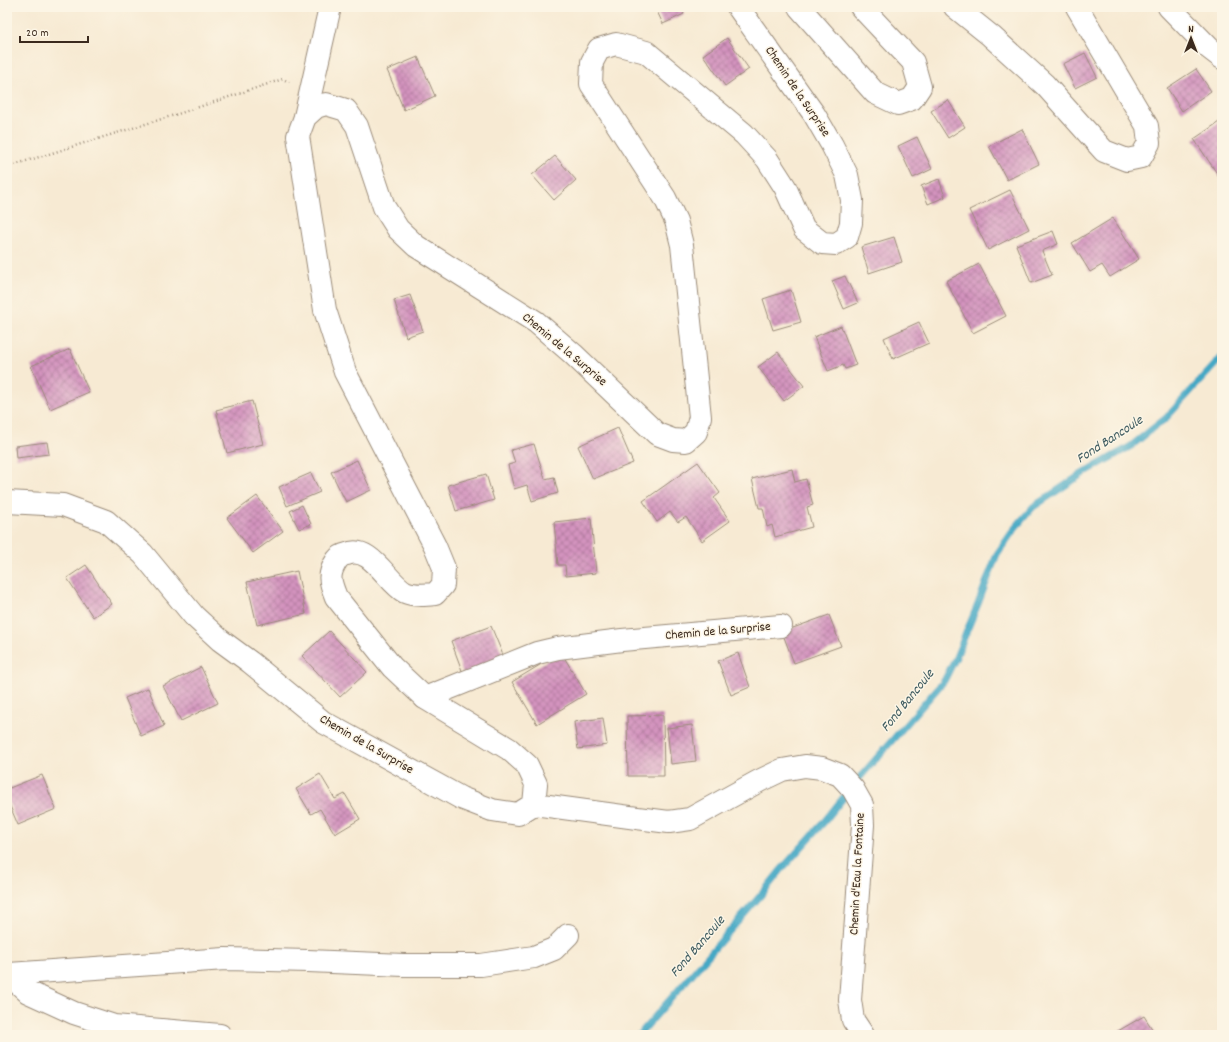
<svg xmlns="http://www.w3.org/2000/svg" width="1229" height="1042" font-family="Dekko,sans-serif">
	<style>
		.lines { fill: none; stroke-linecap: round; stroke-linejoin: round }
		.stream { stroke: #45a8c5; stroke-width: 7 }
		.building { fill: url(#building-cross-hatch) }
		.minor-casing { stroke: #998a78; stroke-width: 24 }
		.secondary-casing { stroke: #998a78; stroke-width: 24 }
		.path { stroke: #998a78; stroke-width: 2.5; stroke-dasharray: 1 3; stroke-linecap: butt }
		.minor { stroke: #fff; stroke-width: 22 }
		.secondary { stroke: #fff; stroke-width: 22 }
		.labels { text-anchor: middle; dominant-baseline: central; stroke-width: 3; stroke-linejoin: round; paint-order: stroke }
		.street-label { font-size: 13px; fill: #3b2a1e; stroke: #fcf5e5 }
		.water-label { font-size: 14px; font-style: italic; fill: #3f5c61; stroke: #fcf5e5 }
	</style>
	<defs>
		<pattern id="building-cross-hatch" width="8" height="8" patternUnits="userSpaceOnUse"><rect width="8" height="8" fill="#d393be"/><path d="M0 0l8 8M0 8l8-8" fill="none" stroke="#ac789a"/></pattern>
	</defs>
	<rect width="100%" height="100%" fill="#fcf5e5"/>
	<filter id="ink" filterUnits="userSpaceOnUse"><feTurbulence type="fractalNoise" baseFrequency=".025" numOctaves="2"/><feDisplacementMap in="SourceGraphic" scale="8" xChannelSelector="R" yChannelSelector="G"/><feConvolveMatrix kernelMatrix="1 2 1 2 8 2 1 2 1" color-interpolation-filters="sRGB"/></filter>
	<filter id="wash" filterUnits="userSpaceOnUse"><feTurbulence type="fractalNoise" baseFrequency=".012" numOctaves="4" result="noise"/><feDisplacementMap in="SourceGraphic" scale="16" xChannelSelector="R" yChannelSelector="G"/><feGaussianBlur stdDeviation="0.9" result="paint"/><feColorMatrix in="noise" values="0 0 0 0 0 0 0 0 0 0 0 0 0 0 0 0 0 1.4 0 .05"/><feComposite in="paint" operator="in"/></filter>
	<g filter="url(#wash)">
		<rect width="100%" height="100%" fill="#f7ead3"/>
		<g class="lines">
			<path class="stream" d="M639 1035 761 895 781 870 824 822 855 783 944 681 956 657 978 604 997 554 1015 528 1033 507 1082 474 1131 446 1166 418 1222 357"/>
		</g>
		<g id="blocks">
			<g class="building">
				<path d="M655 7H681L684 14 663 24Z"/>
				<path d="M727 38 749 69 725 86 703 55Z"/>
				<path d="M1085 53 1097 77 1075 88 1063 64Z"/>
				<path d="M418 57 435 96 404 110 387 70Z"/>
				<path d="M1196 69 1211 91 1182 111 1167 88Z"/>
				<path d="M948 100 965 127 948 138 931 111Z"/>
				<path d="M1222 120V177L1220 178 1194 139Z"/>
				<path d="M1022 129 1039 164 1007 180 989 146Z"/>
				<path d="M917 137 932 169 913 178 898 146Z"/>
				<path d="M555 156 576 180 554 200 532 175Z"/>
				<path d="M939 179 945 197 928 204 921 186Z"/>
				<path d="M1010 190 1029 229 988 250 969 210Z"/>
				<path d="M1113 218 1139 259 1110 277 1102 265 1090 272 1072 243Z"/>
				<path d="M1053 231 1058 244 1042 251 1052 275 1031 283 1016 245Z"/>
				<path d="M894 237 902 262 869 273 861 247Z"/>
				<path d="M979 264 1006 316 973 333 946 281Z"/>
				<path d="M845 276 858 303 844 309 832 281Z"/>
				<path d="M791 290 801 322 773 330 763 299Z"/>
				<path d="M410 295 423 331 406 337 394 300Z"/>
				<path d="M919 322 929 343 893 359 884 338Z"/>
				<path d="M841 326 856 365 845 369 843 365 828 371 814 337Z"/>
				<path d="M70 349 89 392 50 409 31 366Z"/>
				<path d="M778 352 804 386 784 401 758 367Z"/>
				<path d="M252 401 263 444 227 453 216 410Z"/>
				<path d="M618 428 633 463 593 479 578 446Z"/>
				<path d="M47 442 49 454 16 458 15 446Z"/>
				<path d="M534 444 545 479 554 477 558 493 532 501 527 485 514 489 508 465 515 463 511 450Z"/>
				<path d="M357 460 371 490 346 502 331 472Z"/>
				<path d="M698 462 720 493 714 498 730 521 702 541 686 517 678 522 670 512 657 522 643 501Z"/>
				<path d="M792 469 795 482 806 479 813 505 807 507 812 527 775 537 772 525 767 527 763 508H759L752 479Z"/>
				<path d="M311 473 320 492 287 506 279 487Z"/>
				<path d="M486 474 494 500 456 511 448 485Z"/>
				<path d="M257 496 283 531 253 553 227 518Z"/>
				<path d="M302 505 311 524 299 529 290 511Z"/>
				<path d="M591 518 596 573 566 576 565 565H558L554 522Z"/>
				<path d="M86 565 112 604 93 617 67 578Z"/>
				<path d="M297 571 306 614 257 625 247 582Z"/>
				<path d="M829 615 841 646 794 663 782 632Z"/>
				<path d="M491 626 505 660 464 676 451 641Z"/>
				<path d="M329 631 367 672 340 697 302 656Z"/>
				<path d="M561 652 586 694 537 724 512 682Z"/>
				<path d="M738 653 750 687 731 695 718 661Z"/>
				<path d="M201 667 218 703 181 721 163 686Z"/>
				<path d="M148 688 164 726 141 736 125 698Z"/>
				<path d="M663 715 664 776H628L627 716Z"/>
				<path d="M603 718 607 745 578 749 574 722Z"/>
				<path d="M692 725 696 761 671 764 667 728Z"/>
				<path d="M320 774 335 799 345 794 360 819 335 834 320 809 311 814 296 789Z"/>
				<path d="M42 775 56 809 18 825 7 799V789Z"/>
				<path d="M1144 1016 1156 1035H1111Z"/>
			</g>
		</g>
	</g>
	<g filter="url(#ink)">
		<use href="#blocks" fill-opacity="0" stroke="#998a78" stroke-width="1"/>
		<g class="lines">
			<g class="minor-casing">
				<g id="minor">
					<path d="M305 117 330 7"/>
					<path d="M425 698 537 653 558 648 622 640 781 626"/>
					<path d="M534 804 637 818 669 822 690 819 759 781 782 770 805 766 822 768 840 775 853 789 862 805 863 825 850 1000 853 1020 863 1035"/>
					<path d="M7 973 28 992 74 1013 114 1026 220 1035"/>
					<path d="M9 974 225 959 308 961 404 965H481L534 957 554 949 568 935"/>
				</g>
			</g>
			<g class="secondary-casing">
				<g id="secondary">
					<path d="M799 7 875 93 898 104 912 99 920 87 913 62 861 7"/>
					<path d="M955 7 991 36 1045 85 1104 151 1127 160 1141 157 1149 143 1147 126 1077 7"/>
					<path d="M1169 7 1209 48 1222 58"/>
					<path d="M7 502 63 505 106 521 143 554 194 616 220 640 250 662 323 722 461 798 492 810 518 814 534 804 536 784 527 765 509 749 425 698 392 667 336 597C330 582 327 575 337 560 340 556 342 555 347 554 370 544 387 582 405 592 414 596 425 595 435 594L443 585 444 568 435 546 345 372 325 310 298 136 305 117 316 107 326 104 346 110 357 126 384 207 398 229 416 246 536 322 573 354 657 434 673 440 686 441 696 432 700 417 682 245 676 221 665 198 591 84 592 62 599 49 616 44 646 52 744 134 767 159 785 187 804 229 822 243 836 244 847 237 851 223 852 200 847 175 832 145 814 114 738 7"/>
				</g>
			</g>
			<path class="path" d="M7 167 181 113 283 79 289 82"/>
			<use href="#minor" class="minor"/>
			<use href="#secondary" class="secondary"/>
		</g>
	</g>
	<g class="labels">
		<g class="street-label">
			<text transform="translate(797 92) rotate(56)">Chemin de la Surprise</text>
			<text transform="translate(564 350) rotate(40)">Chemin de la Surprise</text>
			<text transform="translate(718 632) rotate(-5)">Chemin de la Surprise</text>
			<text transform="translate(366 745) rotate(30)">Chemin de la Surprise</text>
			<text transform="translate(858 874) rotate(-87)">Chemin d'Eau la Fontaine</text>
		</g>
		<g class="water-label">
			<text transform="translate(1110 440) rotate(-33)">Fond Bancoule</text>
			<text transform="translate(908 701) rotate(-51)">Fond Bancoule</text>
			<text transform="translate(698 947) rotate(-49)">Fond Bancoule</text>
		</g>
	</g>
	<rect width="1229" height="1042" fill="none" stroke="#fcf5e5" stroke-width="24"/>
	<g transform="translate(1191 38)" stroke="#fcf5e5" stroke-width="3" paint-order="stroke">
	<path d="M0-3L7 15L0 10L-7 15Z" fill="#3b2a1e"/>
	<text y="-6" font-size="11" font-weight="bold" text-anchor="middle" fill="#3b2a1e">N</text>
	</g>
	<path d="M20 36v6h68v-6" fill="none" stroke="#3b2a1e" stroke-width="2"/>
	<text x="26" y="36" font-size="12" fill="#3b2a1e" stroke="#fcf5e5" stroke-width="3" paint-order="stroke">20 m</text>
</svg>
